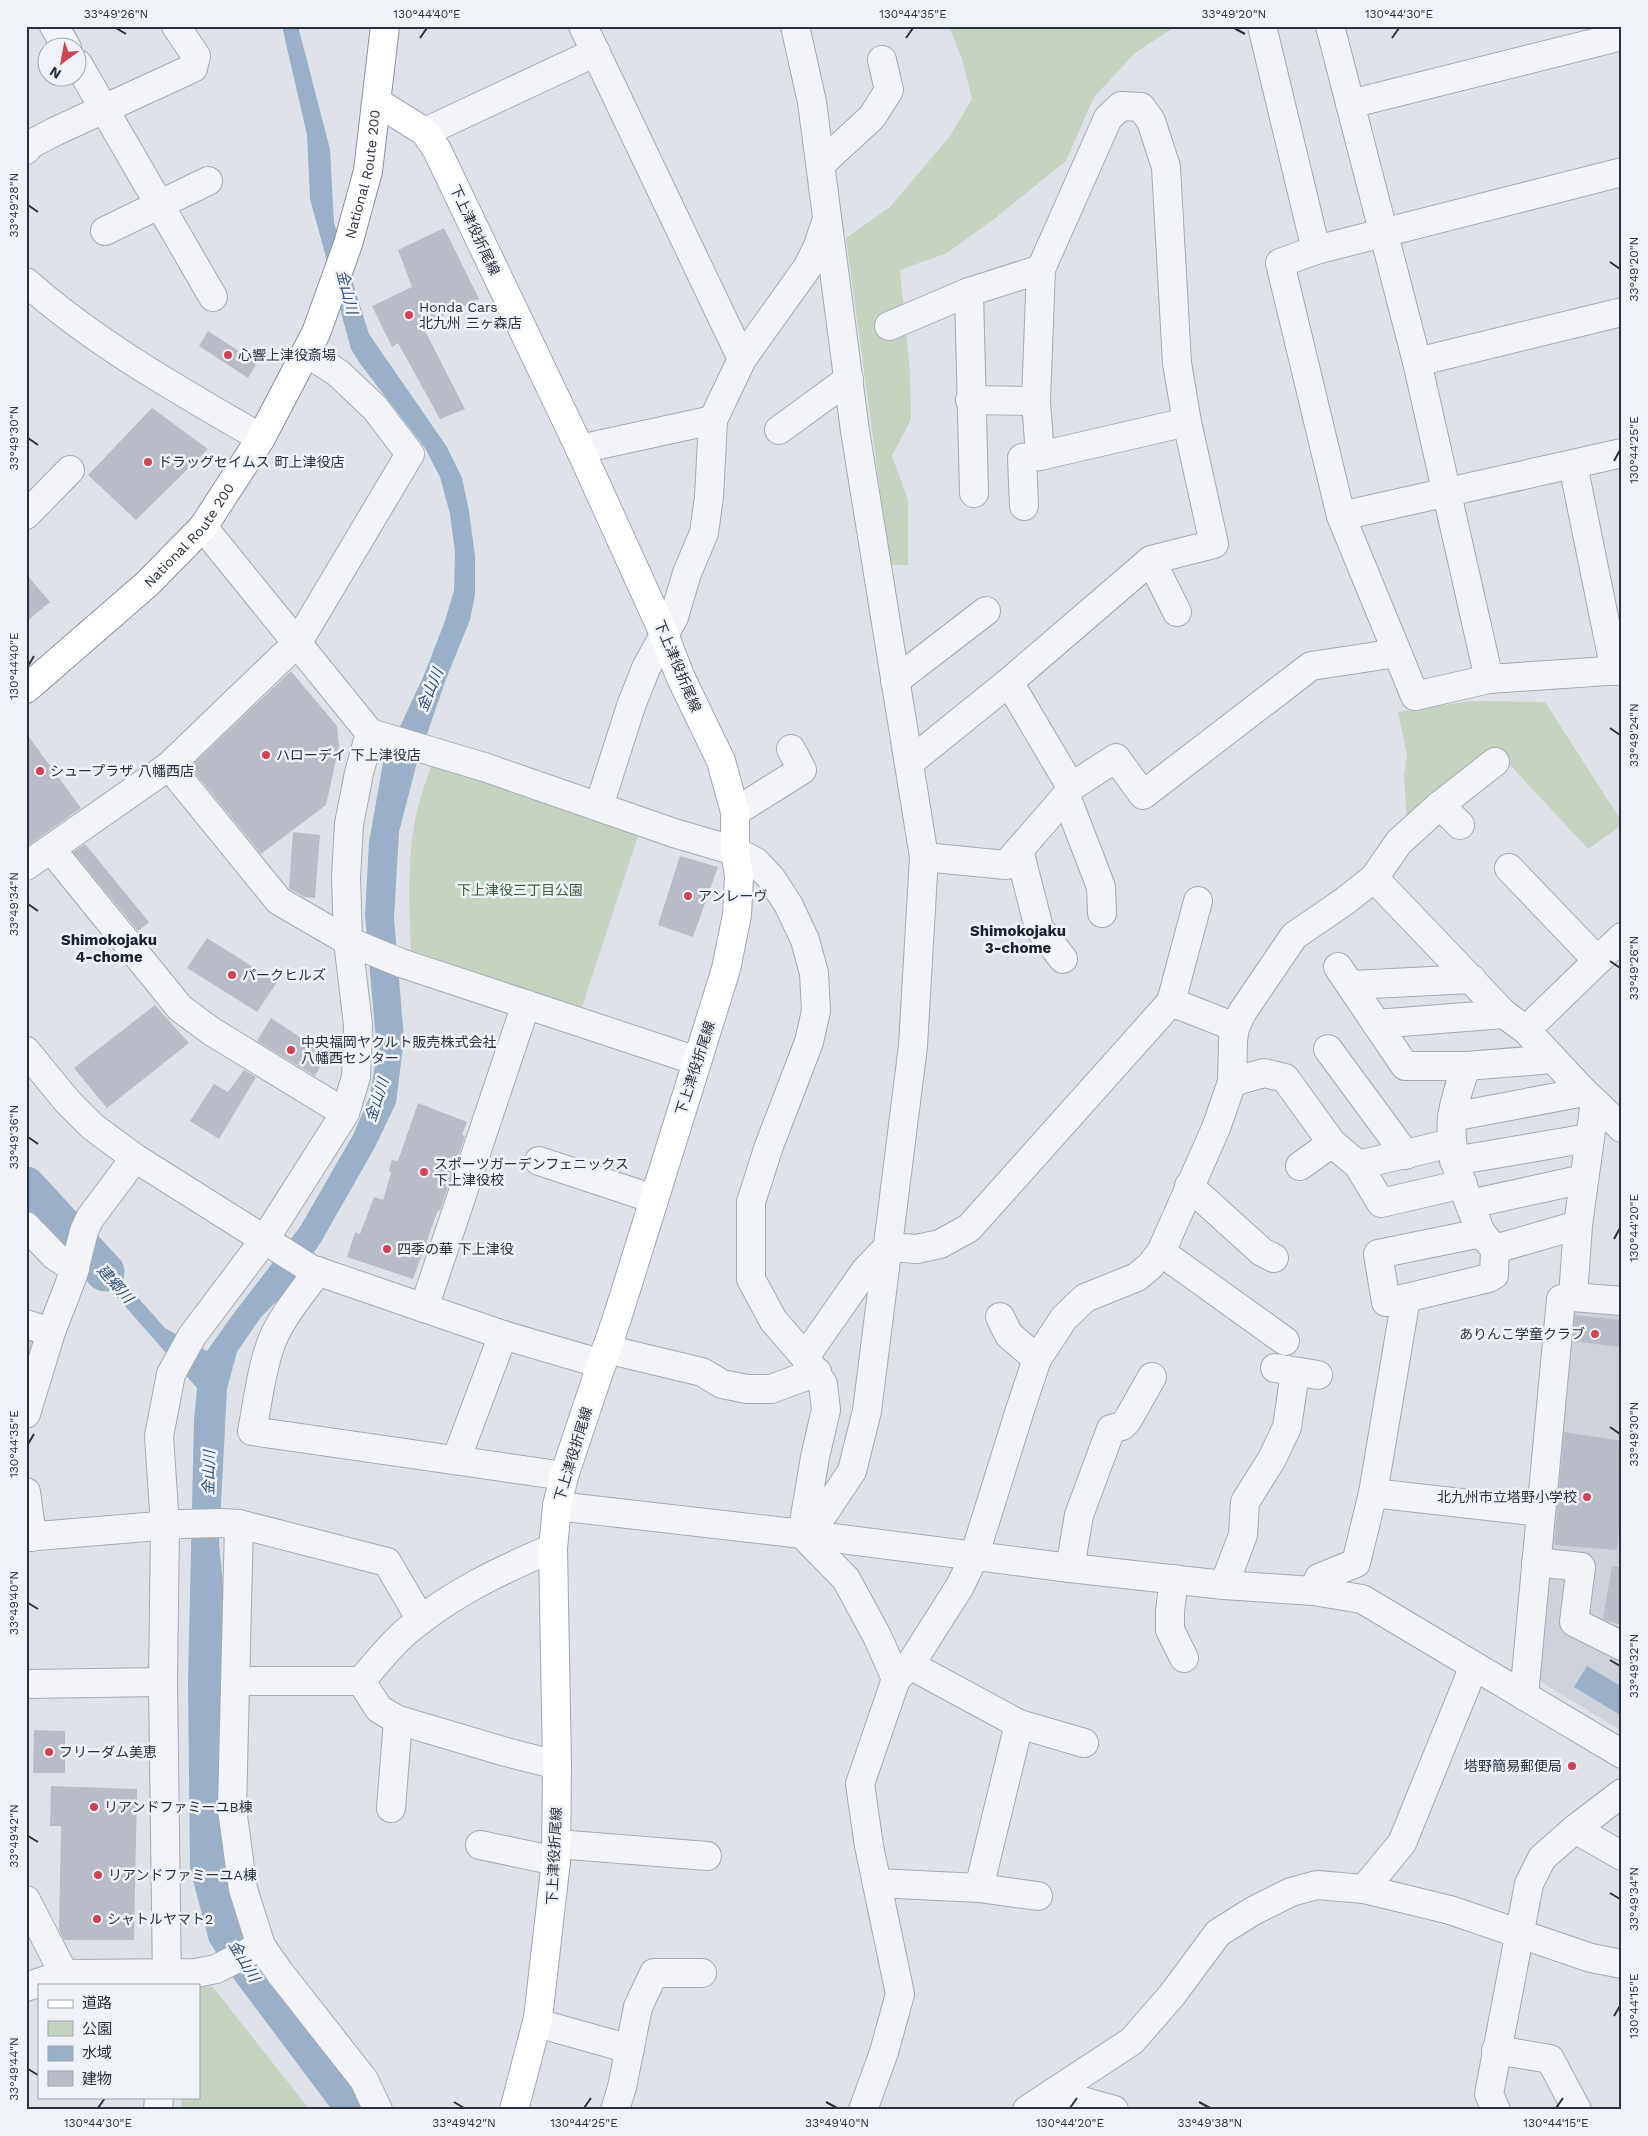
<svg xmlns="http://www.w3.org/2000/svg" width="1648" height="2136" font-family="'Work Sans','Noto Sans JP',sans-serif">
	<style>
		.built { fill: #cdd2db }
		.green { fill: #c5d3c0 }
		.water { fill: #9ab0c9 }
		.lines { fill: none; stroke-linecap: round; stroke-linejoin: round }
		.river { stroke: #9ab0c9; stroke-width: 39 }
		.building { fill: #b7bcc6 }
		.minor-casing { stroke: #a4aab3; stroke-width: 30 }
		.major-casing { stroke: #9fa7b5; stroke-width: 30 }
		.highway-casing { stroke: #87909f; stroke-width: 30 }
		.minor { stroke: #f2f4f7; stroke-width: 28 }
		.major { stroke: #fff; stroke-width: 28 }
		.highway { stroke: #fff; stroke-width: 28 }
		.ticks { fill: none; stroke: #283040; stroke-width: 2 }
		.poi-dot { fill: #cf4354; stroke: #eff2f6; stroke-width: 2 }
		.labels { text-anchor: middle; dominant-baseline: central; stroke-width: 5; stroke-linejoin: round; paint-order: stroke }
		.street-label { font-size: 14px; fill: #283040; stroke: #eff2f6 }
		.poi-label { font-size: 14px; fill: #283040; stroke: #eff2f6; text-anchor: start }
		.park-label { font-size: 14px; fill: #3c5c35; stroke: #eff2f6 }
		.water-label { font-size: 15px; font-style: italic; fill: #324e74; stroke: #eff2f6 }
		.neighbourhood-label { font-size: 15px; font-weight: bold; fill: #1a2131; stroke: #eff2f6 }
		.neatline { fill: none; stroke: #283040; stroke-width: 2 }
		.ticks-label { font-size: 12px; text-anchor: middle; fill: #283040 }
	</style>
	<rect width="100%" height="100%" fill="#dfe3e9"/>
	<path class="built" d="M1570 1310 1622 1314V1731L1536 1679Z"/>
	<g class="green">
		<path d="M949 26H1176L1135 53 1094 97 1066 161 994 219 947 253 900 270 910 373 911 419 892 456 908 500V565H890L846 238 890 207 950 136 972 99 962 59Z"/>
		<path d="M1471 701 1545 702 1622 822V825L1588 849 1497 751 1407 819 1404 776 1407 754 1398 712Z"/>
		<path d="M432 763 639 833 581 1010 411 950C409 905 407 859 416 815 420 798 426 780 432 763Z"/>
		<path d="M26 1335 38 1343 26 1379Z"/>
		<path d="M212 1986 310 2110H181L182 2097H199V1988Z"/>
	</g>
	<g class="water">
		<path d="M282 26H298L330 149 334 223 369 334 447 447 462 478 469 511 475 556V595L470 620 446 679 416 766 399 832 394 918 404 1039 396 1103 375 1147 321 1242 290 1288 261 1317 237 1352 227 1389 219 1543 224 1595 234 1895 368 2110H332L228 1971 209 1941 190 1869 188 1682 194 1420 197 1388 86 1262 92 1246 165 1328 207 1351 231 1317 300 1227 353 1135 370 1096 377 1052 365 915 369 842 383 763 424 675 445 621 454 590 455 552 450 514 440 477 425 448 361 365 351 349 310 199 307 135Z"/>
		<path d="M1587 1666 1622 1687V1716L1574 1687Z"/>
	</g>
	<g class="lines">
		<path class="river" d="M26 1186 105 1272"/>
	</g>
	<g class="building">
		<path d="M444 228 479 299 422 325 465 409 440 419 398 343 392 347 372 306 412 287 398 250Z"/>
		<path d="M208 331 257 363 248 378 199 346Z"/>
		<path d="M152 408 208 449 136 520 88 475Z"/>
		<path d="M26 574 50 602 26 622Z"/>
		<path d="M291 671 337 726 339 746 326 805 261 854 190 767Z"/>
		<path d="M26 733 81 808 26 847Z"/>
		<path d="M293 832 320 835 315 898 304 897 289 888Z"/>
		<path d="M85 844 149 922 138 931 73 852Z"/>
		<path d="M680 856 718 867 693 937 658 925Z"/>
		<path d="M207 938 277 982 257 1012 187 968Z"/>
		<path d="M155 1005 189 1043 107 1108 74 1068Z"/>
		<path d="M271 1018 327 1055 315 1076 257 1041Z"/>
		<path d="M244 1070 256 1077 219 1139 190 1121 214 1084 228 1092Z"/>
		<path d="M418 1103 467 1122 462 1135 465 1136 440 1211 438 1210 413 1279 347 1257 355 1232 360 1234 374 1197 383 1200 391 1173 389 1170 392 1160 398 1161Z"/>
		<path d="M1575 1315 1622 1320 1620 1347 1573 1341Z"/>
		<path d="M1564 1432 1622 1441V1501L1617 1550 1554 1545Z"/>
		<path d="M1612 1566 1622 1567V1625L1603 1619Z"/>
		<path d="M34 1730 65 1731V1773H33Z"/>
		<path d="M51 1786 137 1789 134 1940H64L59 1930 61 1826H50Z"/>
	</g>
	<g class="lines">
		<g class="minor-casing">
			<g id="minor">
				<path d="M54 26 67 48"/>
				<path d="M583 26 742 359"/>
				<path d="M795 26 812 102 855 431 924 857 913 1046 867 1411 852 1471 824 1513 802 1534"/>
				<path d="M1262 26 1316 250"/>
				<path d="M1330 26 1417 362 1489 679"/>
				<path d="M78 64 213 297"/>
				<path d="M1350 104 1622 36"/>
				<path d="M425 132 596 52"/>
				<path d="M26 150 31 144 56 131 193 68 196 56 176 26"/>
				<path d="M821 164 872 117 889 90 882 60"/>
				<path d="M1622 172 1316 250 1280 263 1341 516 1415 696 1489 679 1622 670"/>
				<path d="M105 231 208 181"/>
				<path d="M26 282C96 344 180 391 261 438"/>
				<path d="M969 292 974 493"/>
				<path d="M889 326 969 292 1041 269"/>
				<path d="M1417 362 1622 312"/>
				<path d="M970 400 1036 401"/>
				<path d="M779 430 849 379"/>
				<path d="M580 449 713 420"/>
				<path d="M1573 465 1615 671"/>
				<path d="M1024 506 1022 458 1040 456"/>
				<path d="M26 515 70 470"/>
				<path d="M1341 516 1622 453"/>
				<path d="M1151 560 1177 612"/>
				<path d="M895 681 986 611"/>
				<path d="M1009 682 1071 787"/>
				<path d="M370 733 484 767 674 833 735 851 756 862 771 878 788 904 805 940 814 973 816 1011 809 1042 769 1146 751 1202V1279L773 1320 805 1357 823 1384 826 1410 815 1457 802 1534 846 1579 878 1638 896 1679"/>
				<path d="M910 762 1009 682 1151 560 1214 544 1187 422 1177 363 1166 167 1151 121 1141 107 1121 106 1108 118 1041 269 1036 401 1040 456 1187 422"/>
				<path d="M169 766 279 901 348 941 401 963 697 1061"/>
				<path d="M1066 796 1101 887 1102 913"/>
				<path d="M1440 805 1460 825"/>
				<path d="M599 806 631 706 646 668 674 617 687 573 704 533 709 497 713 420 742 359 807 268 818 246 826 222"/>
				<path d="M735 812 802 770 791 749"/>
				<path d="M51 849 180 1008 211 1031 345 1113"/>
				<path d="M1019 850 1039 928 1063 959"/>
				<path d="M924 857 1006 865 1066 796 1071 787 1116 758 1143 795 1311 666 1397 653"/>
				<path d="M26 866 169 766 298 642 410 454 375 408 338 373 307 353"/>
				<path d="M1509 868 1597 960"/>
				<path d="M1374 878 1504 1014 1526 1030 1584 1092 1622 1128"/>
				<path d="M1198 901 1171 1002 1235 1027"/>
				<path d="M1338 967 1405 1066H1466L1553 1059"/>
				<path d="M1351 985 1472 979"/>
				<path d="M1376 1024 1504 1014"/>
				<path d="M1526 1030 1622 937"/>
				<path d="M1328 1049 1406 1155"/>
				<path d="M26 1051 67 1101 93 1127 135 1158 311 1269 503 1335 602 1364"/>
				<path d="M1232 1082 1264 1073 1285 1078 1332 1143 1300 1166"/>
				<path d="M1595 1102 1578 1225 1573 1297 1622 1301"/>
				<path d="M1452 1117 1584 1092"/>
				<path d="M1332 1143 1358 1165 1381 1203 1463 1184"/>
				<path d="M539 1161 654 1199"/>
				<path d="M1454 1161 1589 1138"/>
				<path d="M1358 1165 1452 1143"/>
				<path d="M1189 1186 1262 1252 1274 1258"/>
				<path d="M1470 1204 1584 1179"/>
				<path d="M26 1226 55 1256 75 1269"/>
				<path d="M1495 1249 1578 1225"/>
				<path d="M1161 1252 1285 1341"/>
				<path d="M318 1271C302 1293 282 1316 272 1341 261 1369 258 1402 252 1431L564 1476"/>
				<path d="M1406 1298 1489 1278 1494 1275 1495 1249 1481 1233"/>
				<path d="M424 1308 526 1004"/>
				<path d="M1000 1317 1009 1335 1037 1359"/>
				<path d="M26 1324 51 1332"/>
				<path d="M606 1349 702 1372 722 1384 747 1389H771L817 1372"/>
				<path d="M805 1357 865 1271 888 1247 917 1249 940 1244 969 1228 1171 1002"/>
				<path d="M1275 1368 1318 1375"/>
				<path d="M26 1414 51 1332 73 1275 84 1231 90 1218 135 1158"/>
				<path d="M456 1460 503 1335"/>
				<path d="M26 1492 32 1537"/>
				<path d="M1373 1493 1541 1512"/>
				<path d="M557 1506 802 1534 1070 1568 1224 1585 1313 1591 1362 1599 1622 1754"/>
				<path d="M239 1524 232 1809 243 1889 261 1946 280 1973 364 2080 378 2110"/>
				<path d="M26 1537 182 1524 222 1523 239 1524 387 1562 421 1620"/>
				<path d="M1536 1562 1581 1567 1574 1622 1622 1646"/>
				<path d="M1070 1568 1079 1515 1111 1429 1122 1426 1127 1421 1152 1377"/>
				<path d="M1174 1579 1170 1611V1630L1184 1658"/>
				<path d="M1224 1585 1243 1535 1245 1502 1272 1459 1287 1427 1295 1373"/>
				<path d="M1313 1591 1319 1578 1356 1563 1373 1493 1406 1298 1386 1302 1378 1254 1481 1233C1467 1196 1448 1158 1452 1118 1454 1101 1461 1082 1466 1066"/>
				<path d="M236 1681H361C376 1664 390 1645 407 1631 450 1594 501 1570 553 1548"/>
				<path d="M361 1681 379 1709 398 1720 506 1752 557 1765"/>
				<path d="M26 1684 163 1682"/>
				<path d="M1524 1696 1561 1299 1573 1297"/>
				<path d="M1019 1724 1084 1743"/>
				<path d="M391 1808 398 1720"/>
				<path d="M1575 1829 1622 1856"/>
				<path d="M557 1844 707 1856"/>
				<path d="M480 1845 556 1861"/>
				<path d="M877 1883 979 1888 1019 1724 910 1665"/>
				<path d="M979 1888 1038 1896"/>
				<path d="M1364 1889 1402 1843 1474 1666"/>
				<path d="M26 1900 64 1974"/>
				<path d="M167 1985 163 1682 165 1526 159 1436 171 1374 192 1336 265 1239 345 1113 356 1077 358 1025 348 941 346 877 349 824 359 773 370 733 203 527"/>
				<path d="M26 1987 64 1974 196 1973 216 1969 261 1946"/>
				<path d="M537 2023 630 2049"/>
				<path d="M1496 2050 1550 2059 1577 2110"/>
				<path d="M1053 2093 1114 2110"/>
				<path d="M158 2110 159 2097"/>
				<path d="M615 2110 622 2087 638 2007 654 1973H702"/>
				<path d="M863 2110 884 2052 900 1994 869 1846 860 1784 896 1679 910 1665 960 1586 974 1557 1020 1410 1037 1359 1064 1318 1085 1298 1137 1277 1150 1266 1161 1252 1216 1128 1232 1082 1233 1040 1235 1027 1243 1011 1294 936 1345 901 1374 878 1399 842 1440 805 1495 762"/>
				<path d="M1027 2110 1132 2041 1172 1995 1218 1933 1253 1911 1291 1892 1317 1885 1364 1889 1450 1910 1591 1958 1622 1964"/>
				<path d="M1496 2110 1489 2094 1529 1884 1542 1858 1575 1829 1622 1793"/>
			</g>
		</g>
		<g class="major-casing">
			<path id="major" d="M377 102 425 132 437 150 580 449 664 634 680 676 721 761 735 812V851L739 876 737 915 726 969 619 1312 564 1476 557 1506 553 1548 557 1765 556 1861 538 2018 514 2110"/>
		</g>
		<g class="highway-casing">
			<g id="highway">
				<path id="s1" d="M26 689 147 584 203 527 261 438 316 333 348 244 368 171 385 26"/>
			</g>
		</g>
		<use href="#minor" class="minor"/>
		<use href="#major" class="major"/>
		<use href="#highway" class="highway"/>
	</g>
	<path class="ticks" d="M116 28 126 34M1234 28 1245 34M420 38 427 28M906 38 913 28M1392 38 1399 28M28 205 38 212M1610 262 1620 269M28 438 38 445M1614 461 1620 450M28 666 34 656M1610 728 1620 735M28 904 38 911M1610 961 1620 968M28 1137 38 1144M1614 1239 1620 1228M1610 1427 1620 1434M28 1444 34 1434M28 1603 38 1609M1610 1660 1620 1666M28 1836 38 1842M1610 1893 1620 1899M1614 2016 1620 2006M28 2069 38 2075M454 2102 464 2108M826 2102 837 2108M1199 2102 1210 2108M98 2108 105 2098M584 2108 591 2098M1070 2108 1077 2098M1556 2108 1563 2098"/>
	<g class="poi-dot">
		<circle cx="409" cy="315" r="5"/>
		<circle cx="228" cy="355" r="5"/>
		<circle cx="148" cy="462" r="5"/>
		<circle cx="266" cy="755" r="5"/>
		<circle cx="40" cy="771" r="5"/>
		<circle cx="688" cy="896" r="5"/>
		<circle cx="232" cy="975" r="5"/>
		<circle cx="291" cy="1050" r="5"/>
		<circle cx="424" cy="1172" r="5"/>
		<circle cx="387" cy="1249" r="5"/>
		<circle cx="1595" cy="1334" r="5"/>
		<circle cx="1587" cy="1497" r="5"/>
		<circle cx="49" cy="1752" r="5"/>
		<circle cx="1572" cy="1766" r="5"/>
		<circle cx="94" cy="1807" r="5"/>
		<circle cx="98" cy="1875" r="5"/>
		<circle cx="97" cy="1919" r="5"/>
	</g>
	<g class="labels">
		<g class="street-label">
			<text stroke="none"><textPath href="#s1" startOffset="631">National Route 200</textPath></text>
			<text transform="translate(475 230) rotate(65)">下上津役折尾線</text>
			<text stroke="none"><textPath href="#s1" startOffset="225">National Route 200</textPath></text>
			<text transform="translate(678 666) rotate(67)">下上津役折尾線</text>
			<text transform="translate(695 1068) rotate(-72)">下上津役折尾線</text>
			<text transform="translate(573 1454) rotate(-73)">下上津役折尾線</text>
			<text transform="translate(554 1856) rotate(-87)">下上津役折尾線</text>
		</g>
		<g class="poi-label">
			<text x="419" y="307">Honda Cars<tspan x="419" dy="16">北九州 三ヶ森店</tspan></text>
			<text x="238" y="355">心響上津役斎場</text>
			<text x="158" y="462">ドラッグセイムス 町上津役店</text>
			<text x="276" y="755">ハローデイ 下上津役店</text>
			<text x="50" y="771">シュープラザ 八幡西店</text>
			<text x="698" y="896">アンレーヴ</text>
			<text x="242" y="975">パークヒルズ</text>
			<text x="301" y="1042">中央福岡ヤクルト販売株式会社<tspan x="301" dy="16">八幡西センター</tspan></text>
			<text x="434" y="1164">スポーツガーデンフェニックス<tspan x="434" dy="16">下上津役校</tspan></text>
			<text x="397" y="1249">四季の華 下上津役</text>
			<text x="1585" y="1334" text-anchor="end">ありんこ学童クラブ</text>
			<text x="1577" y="1497" text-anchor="end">北九州市立塔野小学校</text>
			<text x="59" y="1752">フリーダム美恵</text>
			<text x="1562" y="1766" text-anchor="end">塔野簡易郵便局</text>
			<text x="104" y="1807">リアンドファミーユB棟</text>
			<text x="108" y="1875">リアンドファミーユA棟</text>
			<text x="107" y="1919">シャトルヤマト2</text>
		</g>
		<g class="park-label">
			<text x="520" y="890">下上津役三丁目公園</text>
		</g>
		<g class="water-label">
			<text transform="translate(347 292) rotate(76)">金山川</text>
			<text transform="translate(430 690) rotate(-68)">金山川</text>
			<text transform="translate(377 1100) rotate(-72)">金山川</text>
			<text transform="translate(115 1284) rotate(48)">建郷川</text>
			<text transform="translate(209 1473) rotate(-89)">金山川</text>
			<text transform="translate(244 1961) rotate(59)">金山川</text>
		</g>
		<g class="neighbourhood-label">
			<text x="1018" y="931">Shimokojaku<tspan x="1018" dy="17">3-chome</tspan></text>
			<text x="109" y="940">Shimokojaku<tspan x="109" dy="17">4-chome</tspan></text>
		</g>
	</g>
	<rect width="1648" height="2136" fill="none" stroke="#eff2f6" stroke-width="55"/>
	<rect x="38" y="1984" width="162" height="115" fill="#eff2f6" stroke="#9fa4ad"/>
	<rect x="48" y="2000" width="25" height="8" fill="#ffffff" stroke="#9fa4ad"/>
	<text x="82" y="2008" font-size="15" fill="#283040">道路</text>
	<rect x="48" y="2021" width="25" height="15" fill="#c5d3c0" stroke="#9fa4ad"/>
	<text x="82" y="2034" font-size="15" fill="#283040">公園</text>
	<rect x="48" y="2046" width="25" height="15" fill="#9ab0c9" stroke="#9fa4ad"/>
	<text x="82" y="2058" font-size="15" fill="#283040">水域</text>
	<rect x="48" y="2071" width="25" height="15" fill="#b7bcc6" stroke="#9fa4ad"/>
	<text x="82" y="2084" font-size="15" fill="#283040">建物</text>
	<g transform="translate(62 62) rotate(212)"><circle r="24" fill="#eff2f6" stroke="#9fa4ad"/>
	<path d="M0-4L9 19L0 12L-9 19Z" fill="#cf4354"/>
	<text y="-8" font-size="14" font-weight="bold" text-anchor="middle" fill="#283040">N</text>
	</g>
	<rect x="28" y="28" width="1592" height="2080" class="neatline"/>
	<g class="ticks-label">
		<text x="116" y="18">33°49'26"N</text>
		<text x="427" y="18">130°44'40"E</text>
		<text x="913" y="18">130°44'35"E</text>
		<text x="1234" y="18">33°49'20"N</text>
		<text x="1399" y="18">130°44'30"E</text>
		<text transform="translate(14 205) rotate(-90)" y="4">33°49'28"N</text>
		<text transform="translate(1634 269) rotate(-90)" y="4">33°49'20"N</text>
		<text transform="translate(14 438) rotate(-90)" y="4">33°49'30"N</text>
		<text transform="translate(1634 450) rotate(-90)" y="4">130°44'25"E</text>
		<text transform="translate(14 666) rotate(-90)" y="4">130°44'40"E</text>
		<text transform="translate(1634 735) rotate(-90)" y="4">33°49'24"N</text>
		<text transform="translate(14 904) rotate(-90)" y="4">33°49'34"N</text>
		<text transform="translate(1634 968) rotate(-90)" y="4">33°49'26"N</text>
		<text transform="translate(14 1137) rotate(-90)" y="4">33°49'36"N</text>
		<text transform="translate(1634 1228) rotate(-90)" y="4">130°44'20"E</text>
		<text transform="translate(1634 1434) rotate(-90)" y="4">33°49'30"N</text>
		<text transform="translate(14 1444) rotate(-90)" y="4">130°44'35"E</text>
		<text transform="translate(14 1603) rotate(-90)" y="4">33°49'40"N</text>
		<text transform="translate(1634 1666) rotate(-90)" y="4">33°49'32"N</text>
		<text transform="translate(14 1836) rotate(-90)" y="4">33°49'42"N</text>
		<text transform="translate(1634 1899) rotate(-90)" y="4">33°49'34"N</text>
		<text transform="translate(1634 2006) rotate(-90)" y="4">130°44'15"E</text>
		<text transform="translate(14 2069) rotate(-90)" y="4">33°49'44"N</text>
		<text x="98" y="2127">130°44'30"E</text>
		<text x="464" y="2127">33°49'42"N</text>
		<text x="584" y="2127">130°44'25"E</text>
		<text x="837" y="2127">33°49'40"N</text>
		<text x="1070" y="2127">130°44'20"E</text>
		<text x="1210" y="2127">33°49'38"N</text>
		<text x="1556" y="2127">130°44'15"E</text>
	</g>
</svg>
